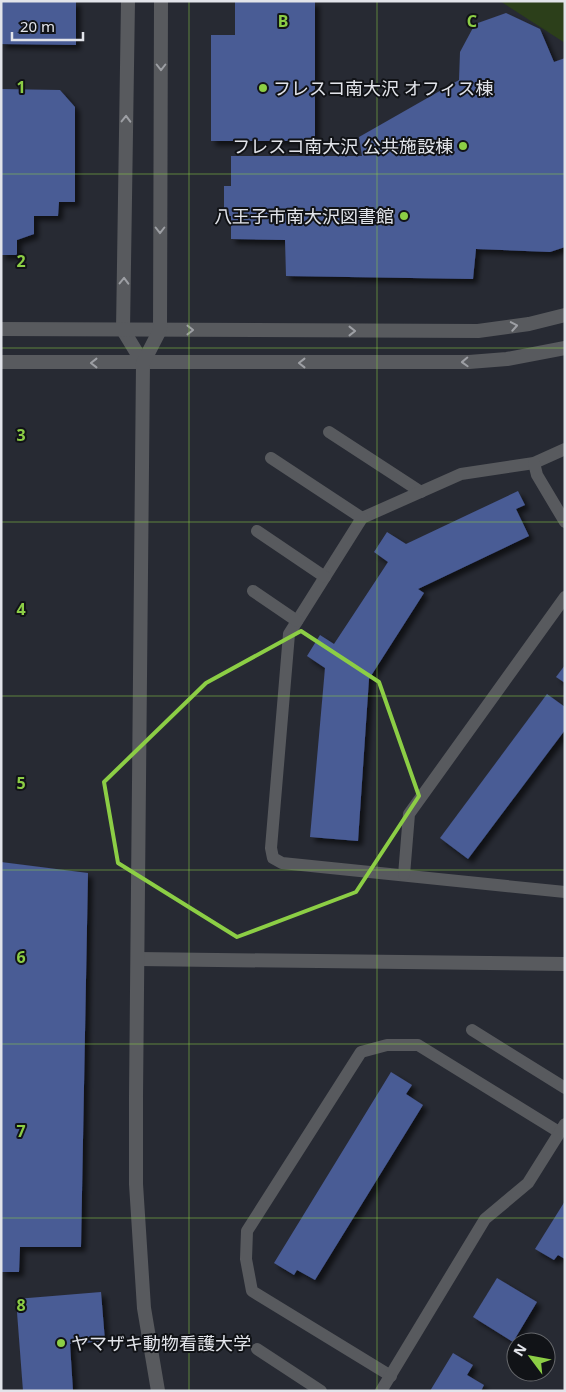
<svg xmlns="http://www.w3.org/2000/svg" width="566" height="1392" font-family="'Noto Sans','Noto Sans JP',sans-serif">
	<style>
		.green { fill: #2c3f1a }
		.building { fill: #495b95; filter: url(#shadow) }
		.lines { fill: none; stroke-linecap: round; stroke-linejoin: round }
		.service { stroke: #585a5e; stroke-width: 12 }
		.tertiary { stroke: #585a5e; stroke-width: 14 }
		.oneway { stroke: #9d9fa4 }
		.marked { fill: none; stroke: #8cce45; stroke-width: 4; stroke-linejoin: round }
		.grid { fill: none; stroke: #8cce45; stroke-width: 1; stroke-opacity: 0.55 }
		.poi-dot { fill: #8cce45; stroke: #111317; stroke-width: 2 }
		.labels { text-anchor: middle; dominant-baseline: central; stroke-width: 4; stroke-linejoin: round; paint-order: stroke }
		.poi-label { font-size: 18px; fill: #e2e4ea; stroke: #111317; text-anchor: start }
		.grid-label { font-size: 16px; text-anchor: middle; font-weight: bold; fill: #8cce45; stroke: #111317; stroke-width: 4; stroke-linejoin: round; paint-order: stroke }
	</style>
	<defs>
		<filter id="shadow"><feDropShadow dx="4.5" dy="4.5" stdDeviation="2.5" flood-color="#0009"/></filter>
	</defs>
	<rect width="100%" height="100%" fill="#272a33"/>
	<path class="green" d="M500 1H565V43Z"/>
	<g class="building">
		<path d="M1 1H76V45L1 44Z"/>
		<path d="M235 1H315V141H211V35H235Z"/>
		<path d="M506 13 540 29 554 62 565 58V247L550 252 476 249 473 279 286 276 285 240 231 239V216H224V186H231V156H362L359 137 459 80 460 52 475 24Z"/>
		<path d="M1 89 60 90 75 107V202H59L58 216H34V234L17 240V255H1Z"/>
		<path d="M518 491 525 505 516 509 529 536 418 589 424 593 369 679 358 841 310 837 325 668 307 656 320 635 334 644 388 562 374 552 387 532 406 544Z"/>
		<path d="M565 665V683L556 677Z"/>
		<path d="M547 694 565 707V730L468 859 440 838Z"/>
		<path d="M1 862 88 873 81 1247H20L19 1272H1Z"/>
		<path d="M391 1072 412 1085 406 1094 423 1105 315 1280 297 1270 294 1275 274 1263Z"/>
		<path d="M565 1201V1259L558 1255 554 1260 535 1249Z"/>
		<path d="M497 1278 537 1302 513 1342 473 1317Z"/>
		<path d="M101 1292 105 1341 70 1344 73 1391H23L16 1299Z"/>
		<path d="M453 1353 473 1365 467 1375 484 1385 481 1391H430Z"/>
	</g>
	<g class="lines">
		<g class="service">
			<path d="M329 432 421 492"/>
			<path d="M565 449 534 463 461 474 362 518 289 634 271 848 273 858 282 863 565 892"/>
			<path d="M271 458 362 518"/>
			<path d="M534 463 537 475 565 522"/>
			<path d="M257 531 325 577"/>
			<path d="M253 591 297 621"/>
			<path d="M404 875 409 814 565 597"/>
			<path d="M472 1030 565 1088"/>
			<path d="M257 1349 321 1391"/>
			<path d="M391 1376 252 1291 246 1259 247 1231 361 1052 387 1045H418L559 1132"/>
			<path d="M381 1391 485 1219 528 1183 565 1124"/>
		</g>
		<g class="tertiary">
			<path d="M128 1 123 330 143 363"/>
			<path d="M1 329 478 331 529 324 565 315"/>
			<path d="M1 362H469L507 359 565 348"/>
			<path d="M138 959 565 964"/>
			<path d="M158 1391 144 1308 136 1184V1097L143 363 160 330 161 1"/>
		</g>
	</g>
	<defs><path id="oneway-chevron" d="M-2-3.5L2.5 0L-2 3.5" fill="none" stroke-width="1.6" stroke-linecap="round" stroke-linejoin="round" transform="scale(1.25)"/></defs>
	<g class="oneway">
		<use href="#oneway-chevron" transform="translate(161 67) rotate(90)"/>
		<use href="#oneway-chevron" transform="translate(126 119) rotate(-89)"/>
		<use href="#oneway-chevron" transform="translate(160 230) rotate(90)"/>
		<use href="#oneway-chevron" transform="translate(124 281) rotate(-89)"/>
		<use href="#oneway-chevron" transform="translate(514 326) rotate(-10)"/>
		<use href="#oneway-chevron" transform="translate(190 330)"/>
		<use href="#oneway-chevron" transform="translate(352 331)"/>
		<use href="#oneway-chevron" transform="translate(465 362) rotate(178)"/>
		<use href="#oneway-chevron" transform="translate(94 363) rotate(-180)"/>
		<use href="#oneway-chevron" transform="translate(302 363) rotate(-180)"/>
	</g>
	<path class="marked" d="M301 631 379 682 419 796 356 892 237 937 118 863 104 782 206 683Z"/>
	<path class="grid" d="M189 1V1391M377 1V1391M1 174H565M1 348H565M1 522H565M1 696H565M1 870H565M1 1044H565M1 1218H565"/>
	<g class="poi-dot">
		<circle cx="263" cy="88" r="5"/>
		<circle cx="463" cy="146" r="5"/>
		<circle cx="404" cy="216" r="5"/>
		<circle cx="61" cy="1343" r="5"/>
	</g>
	<g class="labels">
		<g class="poi-label">
			<text x="273" y="88">フレスコ南大沢 オフィス棟</text>
			<text x="453" y="146" text-anchor="end">フレスコ南大沢 公共施設棟</text>
			<text x="394" y="216" text-anchor="end">八王子市南大沢図書館</text>
			<text x="71" y="1343">ヤマザキ動物看護大学</text>
		</g>
	</g>
	<g class="grid-label">
		<text x="283" y="27">B</text>
		<text x="472" y="27">C</text>
		<text x="21" y="93">1</text>
		<text x="21" y="267">2</text>
		<text x="21" y="441">3</text>
		<text x="21" y="615">4</text>
		<text x="21" y="789">5</text>
		<text x="21" y="963">6</text>
		<text x="21" y="1137">7</text>
		<text x="21" y="1311">8</text>
	</g>
	<rect width="566" height="1392" fill="none" stroke="#e2e4ea" stroke-width="5"/>
	<g transform="translate(531 1357) rotate(302)"><circle r="24" fill="#111317" stroke="#65676b"/>
	<path d="M0-4L9 19L0 12L-9 19Z" fill="#8cce45"/>
	<text y="-8" font-size="14" font-weight="bold" text-anchor="middle" fill="#e2e4ea">N</text>
	</g>
	<path d="M12 32v8h71v-8" fill="none" stroke="#e2e4ea" stroke-width="2.5"/>
	<text x="20" y="32" font-size="15" fill="#e2e4ea" stroke="#111317" stroke-width="4" paint-order="stroke">20 m</text>
</svg>
